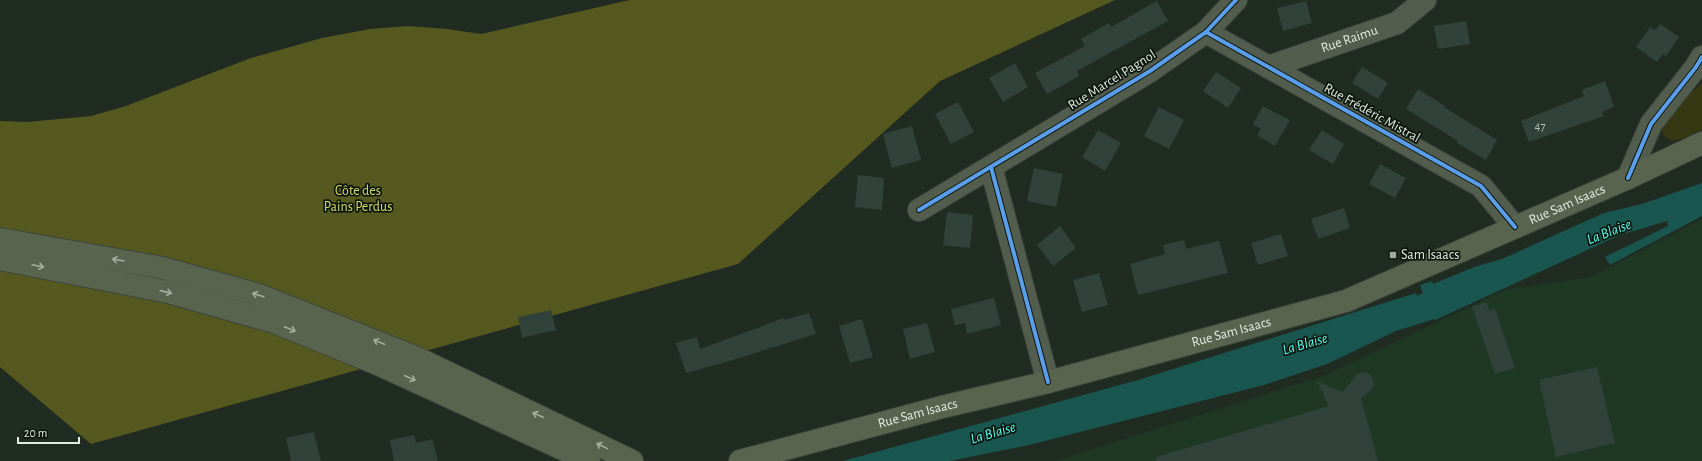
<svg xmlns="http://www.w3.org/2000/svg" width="1702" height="461" font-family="'Alegreya Sans',sans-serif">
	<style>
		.built { fill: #1e3824 }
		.green { fill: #353812 }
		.forest { fill: #56591f }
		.water { fill: #195650 }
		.building { fill: #31423a }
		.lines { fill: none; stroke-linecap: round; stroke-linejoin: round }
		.minor-casing { stroke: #3c463d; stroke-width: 24 }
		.major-casing { stroke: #3c463d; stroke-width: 24 }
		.minor { stroke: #535d4e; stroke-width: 22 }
		.major { stroke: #59644e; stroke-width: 22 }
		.cycleway-casing { stroke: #0d160e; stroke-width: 6 }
		.cycleway { stroke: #5a9eea; stroke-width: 4 }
		.oneway { stroke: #a3af9e }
		.poi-dot { fill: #9ca99e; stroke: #0d160e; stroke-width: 1.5 }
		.labels { text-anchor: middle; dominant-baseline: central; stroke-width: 3.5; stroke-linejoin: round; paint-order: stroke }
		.number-label { font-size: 12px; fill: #b4c2b6 }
		.street-label { font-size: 14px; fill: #dfece0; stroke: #0d160e }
		.park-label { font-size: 14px; fill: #d6db68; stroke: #0d160e }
		.poi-label { font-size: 14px; fill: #dfece0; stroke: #0d160e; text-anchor: start }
		.water-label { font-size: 15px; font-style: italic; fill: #51fdee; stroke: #0d160e }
	</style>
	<rect width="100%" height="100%" fill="#202c22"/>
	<path class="built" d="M1702 219V461H1055L1326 375 1505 290 1591 277Z"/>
	<path class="green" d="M1702 83V129C1688 136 1664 152 1661 126L1684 99Z"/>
	<path class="forest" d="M630 0H1115L940 81 738 264 91 444 0 367V121L27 122 91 116 126 106 251 58 322 38 370 29 408 26 447 29 481 34Z"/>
	<path class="water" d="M1702 183V216L1612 264 1610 265 1605 257 1668 226 1667 221 1620 235 1435 320 1434 319 1396 331 1327 364 1264 385 1029 445 950 461H843L1138 380 1416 293 1417 296 1423 293 1420 285 1432 281 1433 284 1477 266 1502 259 1604 213 1642 204Z"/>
	<g class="building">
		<path d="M1157 1 1168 21 1077 71 1079 76 1047 94 1035 73 1085 46 1081 39 1109 23 1111 27Z"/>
		<path d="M1306 1 1312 23 1283 31 1277 8Z"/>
		<path d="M1466 21 1470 44 1438 49 1434 26Z"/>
		<path d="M1660 24 1679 37 1666 56 1663 54 1657 62 1636 47 1650 27 1655 30Z"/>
		<path d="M1015 63 1028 87 1003 102 989 78Z"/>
		<path d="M1362 67 1388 83 1378 99 1352 83Z"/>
		<path d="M1216 72 1241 88 1228 108 1203 91Z"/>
		<path d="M1605 81 1614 107 1602 112 1604 116 1529 142 1521 121 1584 96 1582 90Z"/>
		<path d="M1418 89 1445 106 1444 107 1497 140 1486 160 1457 143 1458 141 1406 109Z"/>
		<path d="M958 102 974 132 951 144 935 114Z"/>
		<path d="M1263 106 1290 120 1275 146 1257 135 1261 129 1253 124Z"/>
		<path d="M1159 107 1184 120 1169 149 1144 136Z"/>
		<path d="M912 126 921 160 892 168 883 134Z"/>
		<path d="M1098 130 1121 143 1105 171 1082 157Z"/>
		<path d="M1322 130 1344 144 1333 164 1309 150Z"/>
		<path d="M1380 164 1406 178 1395 198 1369 184Z"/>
		<path d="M1034 168 1063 174 1056 207 1027 201Z"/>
		<path d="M858 175 884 178 882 210 855 207Z"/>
		<path d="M1344 208 1350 228 1318 239 1311 219Z"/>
		<path d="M947 212 973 215 970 248 943 245Z"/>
		<path d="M1060 226 1076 248 1053 266 1037 245Z"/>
		<path d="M1281 234 1288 256 1258 265 1251 243Z"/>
		<path d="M1184 240 1186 249 1219 241 1228 273 1138 295 1130 264 1165 254 1163 245Z"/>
		<path d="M1099 273 1108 305 1082 312 1073 280Z"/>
		<path d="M994 298 1001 325 967 334 965 323 955 325 951 309Z"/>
		<path d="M1486 302 1490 311 1495 309 1515 368 1495 374 1472 307Z"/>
		<path d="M551 310 556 330 522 338 518 317Z"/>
		<path d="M809 313 816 334 723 363 686 373 676 343 697 337 700 349 784 318 785 320Z"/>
		<path d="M862 319 873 357 850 363 839 326Z"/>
		<path d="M927 323 935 352 910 359 903 329Z"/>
		<path d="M1597 367 1615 443 1556 457 1539 380Z"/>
		<path d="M1363 372 1368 373 1372 377 1374 384 1371 390 1361 398 1378 461H1156V457L1329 406 1317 381 1343 392 1357 374Z"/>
		<path d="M314 432 321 461H291L286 438Z"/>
		<path d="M414 435 416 443 432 439 438 461H394L390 440Z"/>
	</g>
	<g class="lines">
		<g class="minor-casing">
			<g id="minor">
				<path d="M1206 32 1481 186 1515 227"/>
				<path id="s1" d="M1268 67 1397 23 1425 0"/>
				<path d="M991 167 1048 382"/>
				<path d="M1628 178 1651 124 1696 67 1702 57"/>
				<path d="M919 210 1150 71 1206 32 1236 0"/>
			</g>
		</g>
		<g class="major-casing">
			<g id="major">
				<path d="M0 239 163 268 259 295 415 357 632 461"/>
				<path d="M0 259 168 292 274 322 380 365 589 461"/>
				<path id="s2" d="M740 461 942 407 1048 382 1346 301 1628 178 1702 143"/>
			</g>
		</g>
		<use href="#minor" class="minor"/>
		<use href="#major" class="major"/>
		<g class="cycleway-casing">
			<g id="cycleway">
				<path d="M1206 32 1481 186 1515 227"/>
				<path d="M991 167 1048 382"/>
				<path d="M1628 178 1651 124 1696 67 1702 57"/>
				<path d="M919 210 1150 71 1206 32 1236 0"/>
			</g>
		</g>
		<use href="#cycleway" class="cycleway"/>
	</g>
	<defs><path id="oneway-shaft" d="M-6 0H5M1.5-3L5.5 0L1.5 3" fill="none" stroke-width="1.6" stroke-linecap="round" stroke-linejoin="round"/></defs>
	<g class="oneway">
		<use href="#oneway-shaft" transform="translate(118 260) rotate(-170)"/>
		<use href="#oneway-shaft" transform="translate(38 266) rotate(12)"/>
		<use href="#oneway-shaft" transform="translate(166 292) rotate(13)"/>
		<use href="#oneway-shaft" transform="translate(258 295) rotate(-162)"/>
		<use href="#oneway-shaft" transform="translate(290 329) rotate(22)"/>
		<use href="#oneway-shaft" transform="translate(379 342) rotate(-158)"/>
		<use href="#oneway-shaft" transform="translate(410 378) rotate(25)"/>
		<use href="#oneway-shaft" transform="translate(538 415) rotate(-155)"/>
		<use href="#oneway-shaft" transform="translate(602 446) rotate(-154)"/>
	</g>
	<rect class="poi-dot" x="1389" y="251" width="8" height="8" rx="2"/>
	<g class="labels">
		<g class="number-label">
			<text x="1540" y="126">47</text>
		</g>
		<g class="street-label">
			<text stroke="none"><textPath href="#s1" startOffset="86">Rue Raimu</textPath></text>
			<text transform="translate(1112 80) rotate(-32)">Rue Marcel Pagnol</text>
			<text transform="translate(1372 113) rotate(29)">Rue Frédéric Mistral</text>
			<text stroke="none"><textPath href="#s2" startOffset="868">Rue Sam Isaacs</textPath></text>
			<text stroke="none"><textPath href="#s2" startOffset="508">Rue Sam Isaacs</textPath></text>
			<text stroke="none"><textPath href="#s2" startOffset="184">Rue Sam Isaacs</textPath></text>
		</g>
		<g class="park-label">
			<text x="358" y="191">Côte des<tspan x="358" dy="16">Pains Perdus</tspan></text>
		</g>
		<g class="poi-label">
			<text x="1401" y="255">Sam Isaacs</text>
		</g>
		<g class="water-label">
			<text transform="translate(1609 232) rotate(-21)">La Blaise</text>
			<text transform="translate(1305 344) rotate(-16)">La Blaise</text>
			<text transform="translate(993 433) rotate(-16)">La Blaise</text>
		</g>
	</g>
	<path d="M18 437v6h61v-6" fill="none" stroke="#dfece0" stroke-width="2"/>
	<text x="24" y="437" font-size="12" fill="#dfece0" stroke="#0d160e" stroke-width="3" paint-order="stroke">20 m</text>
</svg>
